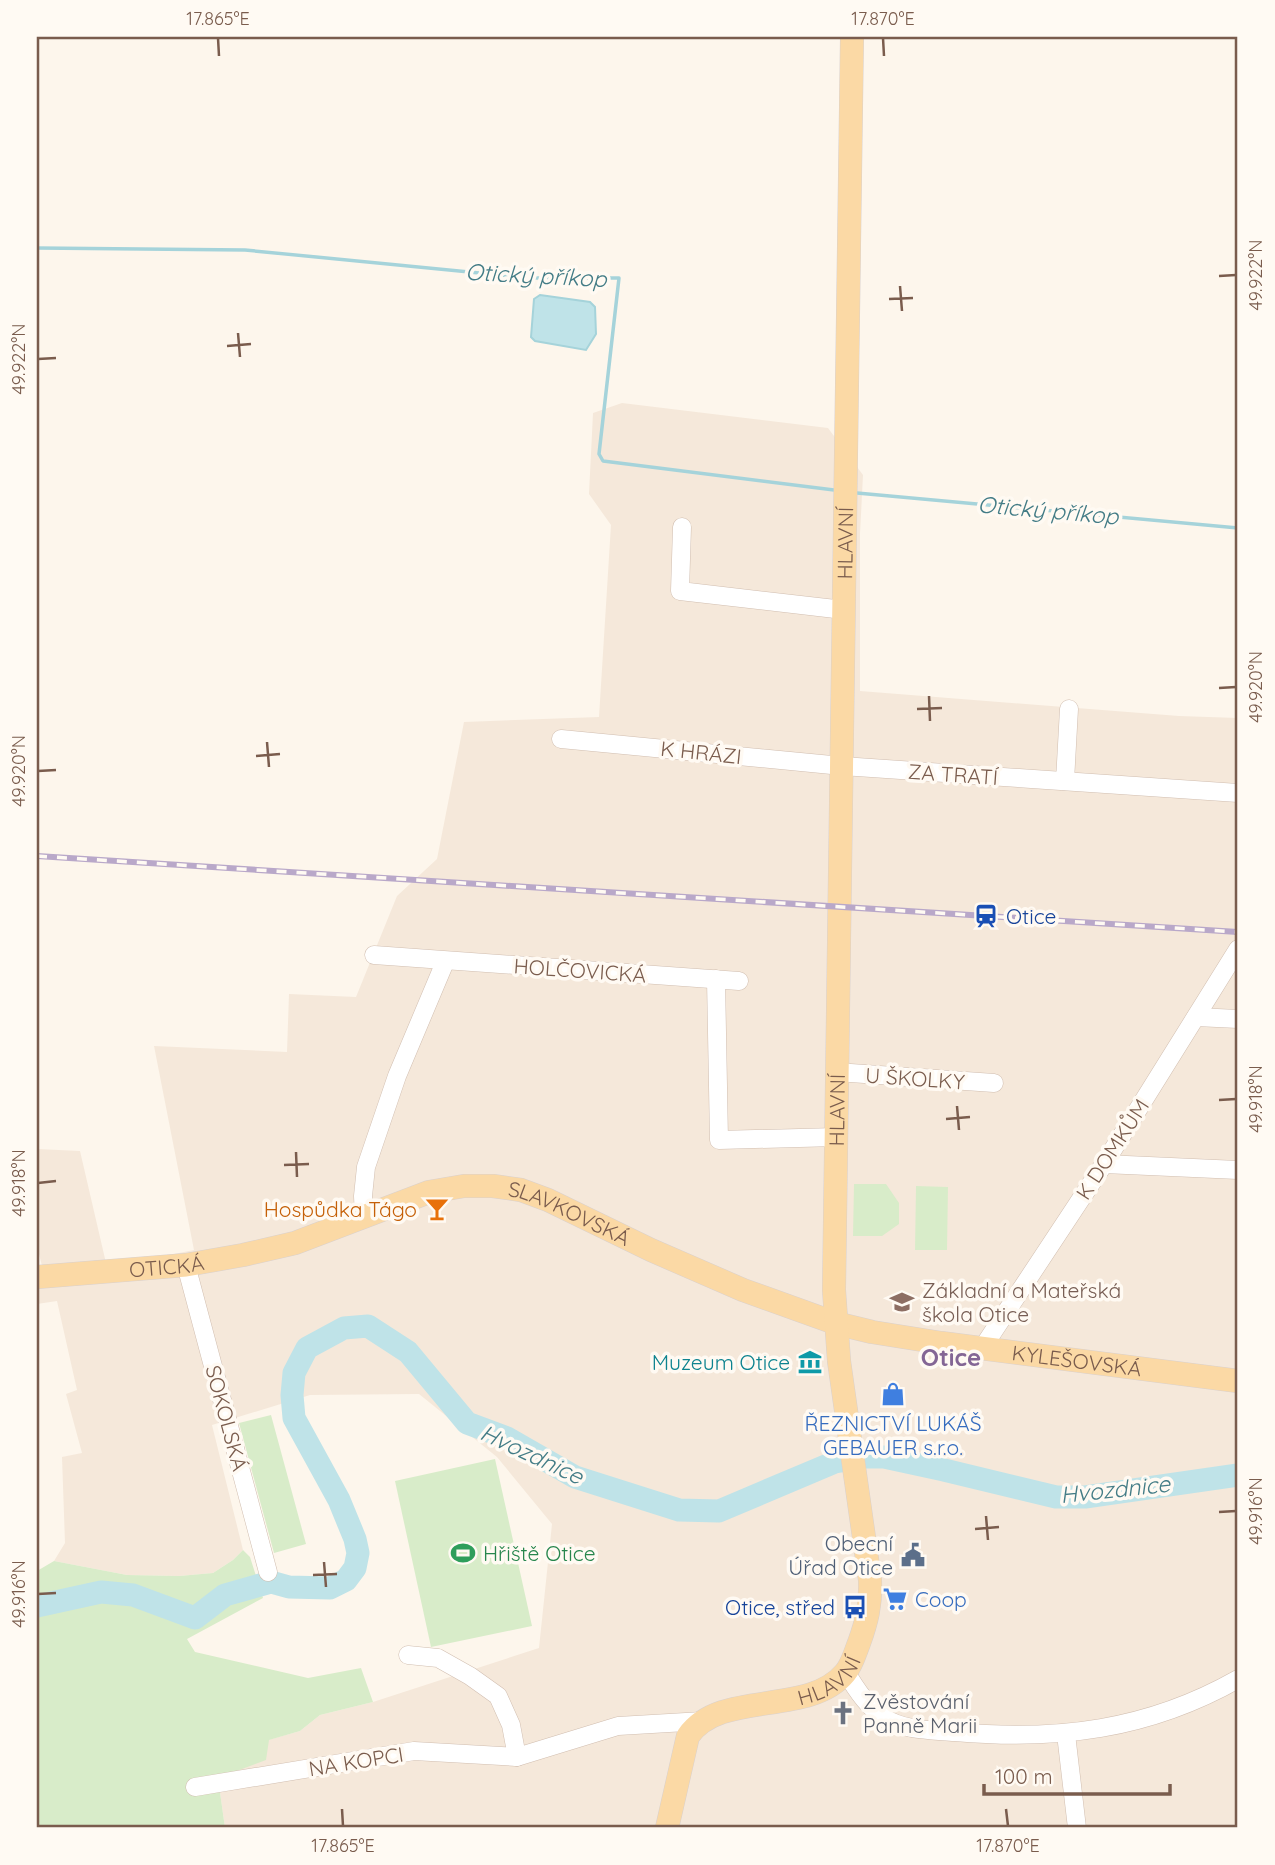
<svg xmlns="http://www.w3.org/2000/svg" width="1275" height="1865" font-family="Quicksand,sans-serif">
	<style>
		.residential { fill: #f5e8da }
		.green { fill: #d8ecc9 }
		.water { fill: #bfe3e8; stroke: #a5d3da; stroke-width: 2 }
		.lines { fill: none; stroke-linecap: round; stroke-linejoin: round }
		.stream { stroke: #a5d3da; stroke-width: 3.5 }
		.river { stroke: #bfe3e8; stroke-width: 23 }
		.minor-casing { stroke: #d1beb0; stroke-width: 19 }
		.major-casing { stroke: #dad1cd; stroke-width: 24 }
		.minor { stroke: #fff; stroke-width: 18 }
		.major { stroke: #fbd9a5; stroke-width: 23 }
		.rail-casing { stroke: #b9a8c9; stroke-width: 6 }
		.rail { stroke: #fffaf3; stroke-width: 3.5; stroke-dasharray: 10; stroke-linecap: butt }
		.ticks { fill: none; stroke: #7a5c4d; stroke-width: 2.5 }
		.labels { text-anchor: middle; dominant-baseline: central; stroke-width: 7; stroke-linejoin: round; paint-order: stroke }
		.street-label { font-size: 21px; fill: #7a5c4d; stroke: #fffaf3 }
		.transit-label { font-size: 21px; fill: #164399; stroke: #fffaf3; text-anchor: start }
		.food-label { font-size: 21px; fill: #c56008; stroke: #fffaf3; text-anchor: end }
		.education-label { font-size: 21px; fill: #785e54; stroke: #fffaf3; text-anchor: start }
		.culture-label { font-size: 21px; fill: #0d838f; stroke: #fffaf3; text-anchor: end }
		.shop-label { font-size: 21px; fill: #366cbe; stroke: #fffaf3 }
		.service-label { font-size: 21px; fill: #4e5e75; stroke: #fffaf3; text-anchor: end }
		.leisure-label { font-size: 21px; fill: #27864d; stroke: #fffaf3; text-anchor: start }
		.worship-label { font-size: 21px; fill: #5b616d; stroke: #fffaf3; text-anchor: start }
		.water-label { font-size: 23px; font-style: italic; fill: #437c86; stroke: #fffaf3 }
		.quarter-label { font-size: 24px; font-weight: bold; fill: #846695; stroke: #fffaf3 }
		.neatline { fill: none; stroke: #7a5c4d; stroke-width: 2.5 }
		.ticks-label { font-size: 18px; text-anchor: middle; fill: #7a5c4d }
	</style>
	<rect width="100%" height="100%" fill="#fdf6ec"/>
	<path class="residential" d="M622 403 828 428 863 475 860 534V691L1179 716 1238 718V1828H225L218 1778 268 1740 300 1731 320 1715 373 1702 539 1648 552 1524 497 1457 419 1394 310 1395 212 1425 243 1550 233 1560 213 1573 179 1576 127 1575 54 1561 65 1543 62 1457 82 1453 66 1394 77 1390 57 1301 37 1304V1266H42L37 1246V1149L80 1151 106 1263 159 1257 194 1250 154 1046 287 1052 289 994 356 997 397 896 437 859 464 722 599 717 611 525 589 494 593 413Z"/>
	<g class="green">
		<path d="M854 1184H886L899 1203V1224L882 1236H853Z"/>
		<path d="M916 1186 948 1187 947 1250H915Z"/>
		<path d="M271 1415 306 1544 274 1553 239 1423Z"/>
		<path d="M495 1459 532 1626 431 1647 395 1481Z"/>
		<path d="M243 1550 250 1557 263 1598 187 1639 195 1652 308 1678 361 1668 373 1702 320 1715 300 1731 269 1740 266 1760 218 1778 225 1828H37V1571L54 1561 127 1575 179 1576 213 1573 233 1560Z"/>
	</g>
	<path class="water" d="M540 295 590 302 595 307 596 334 586 350 535 341 531 337 534 299Z"/>
	<g class="lines">
		<g class="stream">
			<path d="M37 248 245 250 530 278H619L599 454 603 461 834 490"/>
			<path d="M857 493 1238 528"/>
		</g>
		<path class="river" d="M37 1606 101 1592 133 1595 195 1618 225 1595 271 1582 289 1587 330 1588 346 1580 355 1568 358 1553 355 1539 339 1500 294 1418 292 1395 294 1373 307 1348 344 1328 368 1326 408 1352 467 1423 507 1438 575 1477 679 1510 719 1511 835 1462 865 1457H884L944 1470 1056 1497H1085L1238 1475"/>
		<g class="minor-casing">
			<g id="minor">
				<path d="M682 527 680 591 844 610"/>
				<path d="M561 739 842 766 1238 793"/>
				<path d="M1065 781 1069 709"/>
				<path d="M374 955 739 981"/>
				<path d="M716 979 719 1140 837 1137"/>
				<path d="M1196 1017 1238 1019"/>
				<path d="M836 1072 994 1083"/>
				<path d="M1104 1164 1238 1170"/>
				<path d="M364 1217 363 1196 366 1167 397 1076 445 962"/>
				<path d="M186 1265 268 1572"/>
				<path d="M983 1347 1104 1164 1238 949"/>
				<path d="M408 1655 438 1658 470 1676 498 1696 511 1725 517 1757"/>
				<path d="M846 1672C855 1688 867 1706 883 1717 904 1731 931 1730 955 1732 1057 1741 1148 1730 1238 1679"/>
				<path d="M1066 1734 1077 1828"/>
				<path d="M195 1787 414 1751 517 1757 618 1726 703 1721"/>
			</g>
		</g>
		<g class="major-casing">
			<g id="major">
				<path id="s1" d="M37 1277 186 1265 243 1255 295 1243 429 1192 464 1186H493L521 1190 548 1200 651 1250 743 1290 835 1323 872 1332 941 1343 1238 1381"/>
				<path id="s2" d="M667 1828 688 1736C721 1689 808 1717 845 1673 852 1665 855 1653 859 1643 867 1621 871 1604 870 1580L839 1361 834 1290 852 37"/>
			</g>
		</g>
		<use href="#minor" class="minor"/>
		<use href="#major" class="major"/>
		<g class="rail-casing">
			<path id="rail" d="M37 856 1238 932"/>
		</g>
		<use href="#rail" class="rail"/>
	</g>
	<path class="ticks" d="M218 38 219 56M883 38 884 56M1219 276 1236 275M900 286 902 311M889 299 913 298M238 333 240 357M227 346 251 344M38 359 56 358M1219 688 1236 687M929 696 930 721M917 709 942 708M267 742 269 767M256 756 280 754M38 771 56 770M1219 1100 1236 1099M957 1106 959 1130M946 1119 970 1117M296 1152 297 1177M284 1165 309 1164M38 1183 56 1181M1219 1512 1236 1511M986 1516 988 1540M975 1529 999 1527M324 1562 326 1587M313 1575 337 1574M38 1594 56 1593M342 1809 343 1826M1006 1809 1008 1826"/>
	<defs>
		<g id="station-bare" transform="scale(1.89)"><path d="M-3-6H3Q5-6 5-4V2Q5 4 3 4L4.5 6H3L1.5 4h-3L-3 6H-4.5L-3 4Q-5 4-5 2V-4Q-5-6-3-6ZM-3.5-4v3h7v-3ZM-3.5 1v1.5H-2V1ZM2 1v1.5H3.5V1Z" fill="#1a4fb4" stroke="#fffaf3" stroke-width="2.5" paint-order="stroke"/></g>
		<g id="bar-bare" transform="scale(1.89)"><path d="M-6-5H6L.8 .8V4.5H3.5V6h-7V4.5H-.8V.8Z" fill="#e8710a" stroke="#fffaf3" stroke-width="2.5" paint-order="stroke"/></g>
		<g id="school-bare" transform="scale(1.89)"><path d="M0-5L7-2L0 1L-7-2ZM-4 1L0 2.5L4 1V4Q0 6-4 4Z" fill="#8d6e63" stroke="#fffaf3" stroke-width="2.5" paint-order="stroke"/></g>
		<g id="museum-bare" transform="scale(1.89)"><path d="M0-6L6-3V-2H-6V-3ZM-5-1h2V3h-2ZM-1-1h2V3h-2ZM3-1h2V3H3ZM-6 4H6V6H-6Z" fill="#0f9aa8" stroke="#fffaf3" stroke-width="2.5" paint-order="stroke"/></g>
		<g id="shop-bare" transform="scale(1.89)"><path d="M-5-2.5h2.3a2.7 3.5 0 0 1 5.4 0H5L5.5 6h-11ZM-1.5-2.5h3a1.5 2.3 0 0 0-3 0Z" fill="#3f7fe0" stroke="#fffaf3" stroke-width="2.5" paint-order="stroke"/></g>
		<g id="stadium-bare" transform="scale(1.89)"><path d="M0-5a6.5 5 0 1 0 0 10a6.5 5 0 1 0 0-10ZM-3.5-1.8h7v3.6h-7Z" fill="#2e9e5b" stroke="#fffaf3" stroke-width="2.5" paint-order="stroke"/></g>
		<g id="civic-bare" transform="scale(1.89)"><path d="M-.6-6.5H3V-4.5H.6V-3L4-1V1h2V6H-6V1h2V-1L-.6-3ZM-1.2 2.5V6h2.4V2.5Z" fill="#5c6f8a" stroke="#fffaf3" stroke-width="2.5" paint-order="stroke"/></g>
		<g id="supermarket-bare" transform="scale(1.89)"><path d="M-6-5.5h2.5l.6 2H6L4.5 2H-2.5L-4.4-4H-6ZM-1.5 3.2a1.3 1.3 0 1 0 .1 0ZM3 3.2a1.3 1.3 0 1 0 .1 0Z" fill="#3f7fe0" stroke="#fffaf3" stroke-width="2.5" paint-order="stroke"/></g>
		<g id="bus-bare" transform="scale(1.89)"><path d="M-5-6H5V4H4V6H2V4H-2V6H-4V4H-5ZM-3.5-4V0h7V-4ZM-3.5 1.2v1.5H-2V1.2ZM2 1.2v1.5H3.5V1.2Z" fill="#1a4fb4" stroke="#fffaf3" stroke-width="2.5" paint-order="stroke"/></g>
		<g id="church-bare" transform="scale(1.89)"><path d="M-1.2-6h2.4v3.5h3.3v2.4h-3.3V6h-2.4V-.1h-3.3v-2.4h3.3Z" fill="#6b7280" stroke="#fffaf3" stroke-width="2.5" paint-order="stroke"/></g>
	</defs>
	<g fill-rule="evenodd">
		<use href="#station-bare" x="986" y="916"/>
		<use href="#bar-bare" x="437" y="1209"/>
		<use href="#school-bare" x="902" y="1302"/>
		<use href="#museum-bare" x="810" y="1362"/>
		<use href="#shop-bare" x="893" y="1394"/>
		<use href="#stadium-bare" x="463" y="1553"/>
		<use href="#civic-bare" x="913" y="1555"/>
		<use href="#supermarket-bare" x="895" y="1599"/>
		<use href="#bus-bare" x="855" y="1607"/>
		<use href="#church-bare" x="843" y="1713"/>
	</g>
	<g class="labels">
		<g class="street-label">
			<text stroke="none"><textPath href="#s2" startOffset="1405">HLAVNÍ</textPath></text>
			<text transform="translate(701 752) rotate(6)">K HRÁZI</text>
			<text transform="translate(953 774) rotate(4)">ZA TRATÍ</text>
			<text transform="translate(580 970) rotate(4)">HOLČOVICKÁ</text>
			<text transform="translate(915 1078) rotate(4)">U ŠKOLKY</text>
			<text stroke="none"><textPath href="#s2" startOffset="838">HLAVNÍ</textPath></text>
			<text transform="translate(1112 1149) rotate(-57)">K DOMKŮM</text>
			<text stroke="none"><textPath href="#s1" startOffset="550">SLAVKOVSKÁ</textPath></text>
			<text stroke="none"><textPath href="#s1" startOffset="130">OTICKÁ</textPath></text>
			<text stroke="none"><textPath href="#s1" startOffset="1083">KYLEŠOVSKÁ</textPath></text>
			<text transform="translate(227 1418) rotate(75)">SOKOLSKÁ</text>
			<text stroke="none"><textPath href="#s2" startOffset="250">HLAVNÍ</textPath></text>
			<text transform="translate(356 1761) rotate(-9)">NA KOPCI</text>
		</g>
		<g class="transit-label">
			<text x="1006" y="916">Otice</text>
			<text x="835" y="1607" text-anchor="end">Otice, střed</text>
		</g>
		<g class="food-label">
			<text x="417" y="1209">Hospůdka Tágo</text>
		</g>
		<g class="education-label">
			<text x="922" y="1290">Základní a Mateřská<tspan x="922" dy="24">škola Otice</tspan></text>
		</g>
		<g class="culture-label">
			<text x="790" y="1362">Muzeum Otice</text>
		</g>
		<g class="shop-label">
			<text x="893" y="1423">ŘEZNICTVÍ LUKÁŠ<tspan x="893" dy="24">GEBAUER s.r.o.</tspan></text>
			<text x="915" y="1599" text-anchor="start">Coop</text>
		</g>
		<g class="service-label">
			<text x="893" y="1543">Obecní<tspan x="893" dy="24">Úřad Otice</tspan></text>
		</g>
		<g class="leisure-label">
			<text x="483" y="1553">Hřiště Otice</text>
		</g>
		<g class="worship-label">
			<text x="863" y="1701">Zvěstování<tspan x="863" dy="24">Panně Marii</tspan></text>
		</g>
		<g class="water-label">
			<text transform="translate(536 275) rotate(3)">Otický příkop</text>
			<text transform="translate(1048 510) rotate(5)">Otický příkop</text>
			<text transform="translate(532 1454) rotate(25)">Hvozdnice</text>
			<text transform="translate(1115 1489) rotate(-6)">Hvozdnice</text>
		</g>
		<g class="quarter-label">
			<text x="951" y="1357">Otice</text>
		</g>
	</g>
	<rect width="1275" height="1865" fill="none" stroke="#fffaf3" stroke-width="77"/>
	<path d="M984 1784v10h186v-10" fill="none" stroke="#7a5c4d" stroke-width="3.5"/>
	<text x="995" y="1784" font-size="21" fill="#7a5c4d" stroke="#fffaf3" stroke-width="5" paint-order="stroke">100 m</text>
	<rect x="38" y="38" width="1198" height="1788" class="neatline"/>
	<g class="ticks-label">
		<text x="218" y="25">17.865°E</text>
		<text x="883" y="25">17.870°E</text>
		<text transform="translate(1256 275) rotate(-90)" y="6">49.922°N</text>
		<text transform="translate(19 359) rotate(-90)" y="6">49.922°N</text>
		<text transform="translate(1256 687) rotate(-90)" y="6">49.920°N</text>
		<text transform="translate(19 771) rotate(-90)" y="6">49.920°N</text>
		<text transform="translate(1256 1099) rotate(-90)" y="6">49.918°N</text>
		<text transform="translate(19 1183) rotate(-90)" y="6">49.918°N</text>
		<text transform="translate(1256 1511) rotate(-90)" y="6">49.916°N</text>
		<text transform="translate(19 1594) rotate(-90)" y="6">49.916°N</text>
		<text x="343" y="1852">17.865°E</text>
		<text x="1008" y="1852">17.870°E</text>
	</g>
</svg>
